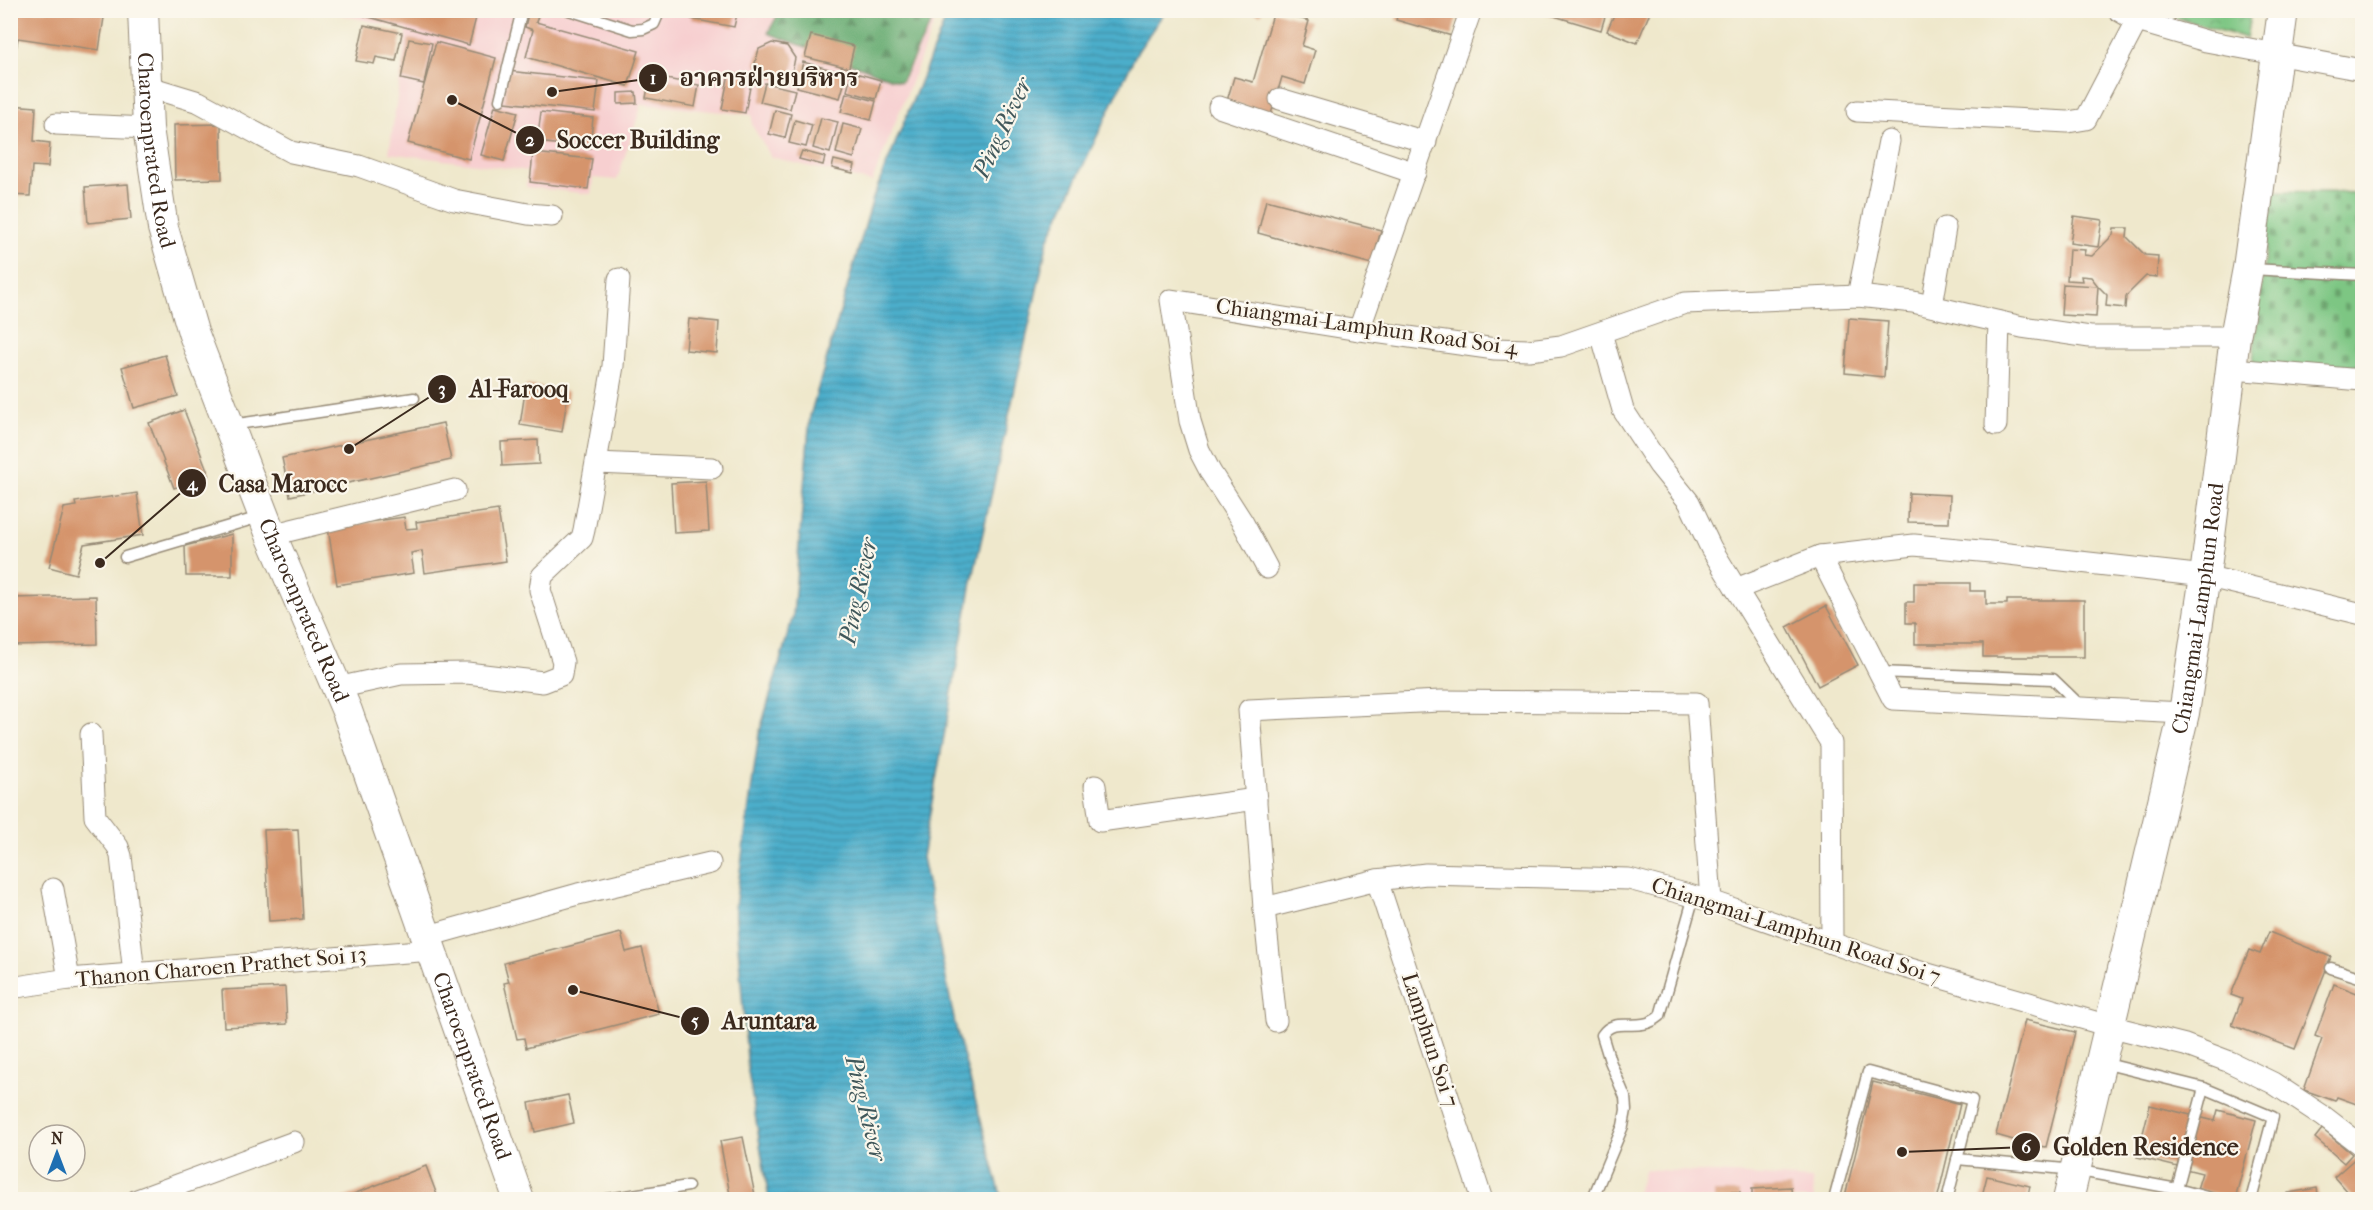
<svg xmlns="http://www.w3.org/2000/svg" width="2373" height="1210" font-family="'IM FELL French Canon','Noto Serif Thai',serif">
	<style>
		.built { fill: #f7cfd0 }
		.forest { fill: url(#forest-firs); stroke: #506a48; stroke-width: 1.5 }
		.cemetery { fill: url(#cemetery-stones); stroke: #5c7850; stroke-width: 1.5 }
		.park { fill: url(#park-crowns); stroke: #5c7850; stroke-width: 1.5 }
		.water { fill: url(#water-rules); stroke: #446c74; stroke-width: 1.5 }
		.building { fill: #d5946c }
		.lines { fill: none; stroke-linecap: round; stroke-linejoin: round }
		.lane-casing { stroke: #958975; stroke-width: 13 }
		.street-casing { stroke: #958975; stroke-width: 23 }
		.secondary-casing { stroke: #958975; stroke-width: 32 }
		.lane { stroke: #fff; stroke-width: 10 }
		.street { stroke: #fff; stroke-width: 21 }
		.secondary { stroke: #fff; stroke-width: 30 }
		.labels { text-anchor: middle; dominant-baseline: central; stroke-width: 4.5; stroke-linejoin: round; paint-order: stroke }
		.street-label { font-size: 22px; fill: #3b2a1e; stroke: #fbf7ec }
		.water-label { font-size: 24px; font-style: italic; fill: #41585b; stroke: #fbf7ec }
		.leader { fill: none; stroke: #3b2a1e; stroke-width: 2 }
		.callout-dot { fill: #3b2a1e; stroke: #fbf7ec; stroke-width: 2 }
		.mark-label { font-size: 18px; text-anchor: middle; font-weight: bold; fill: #fff }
		.callout-label { font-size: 24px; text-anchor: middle; font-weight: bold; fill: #3b2a1e; stroke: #fbf7ec; stroke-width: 4.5; stroke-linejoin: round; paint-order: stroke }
	</style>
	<defs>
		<pattern id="forest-firs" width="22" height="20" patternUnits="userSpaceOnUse" patternTransform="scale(1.5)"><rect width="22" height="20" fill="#66ab71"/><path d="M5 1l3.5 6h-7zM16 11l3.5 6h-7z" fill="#558b5c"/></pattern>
		<pattern id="cemetery-stones" width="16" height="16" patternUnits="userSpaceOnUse" patternTransform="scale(1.5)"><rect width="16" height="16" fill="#7dc683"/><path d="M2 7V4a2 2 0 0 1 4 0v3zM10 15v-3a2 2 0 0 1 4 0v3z" fill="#68a16b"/></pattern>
		<pattern id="park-crowns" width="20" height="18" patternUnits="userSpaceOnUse" patternTransform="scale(1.5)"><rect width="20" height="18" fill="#7dc683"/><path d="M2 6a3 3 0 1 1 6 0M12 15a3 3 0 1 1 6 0" fill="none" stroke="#68a16b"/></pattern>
		<pattern id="water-rules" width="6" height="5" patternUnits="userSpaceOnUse" patternTransform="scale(1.5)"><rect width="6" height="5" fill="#4caecb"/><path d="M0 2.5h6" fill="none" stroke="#408ea4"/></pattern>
	</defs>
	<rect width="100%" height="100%" fill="#fbf7ec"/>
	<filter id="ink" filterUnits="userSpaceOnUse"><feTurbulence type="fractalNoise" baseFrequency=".0167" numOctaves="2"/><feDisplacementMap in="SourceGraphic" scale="12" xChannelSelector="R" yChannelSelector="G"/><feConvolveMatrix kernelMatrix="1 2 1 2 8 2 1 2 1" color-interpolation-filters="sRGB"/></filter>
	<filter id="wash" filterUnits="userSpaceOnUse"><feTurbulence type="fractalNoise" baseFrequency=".008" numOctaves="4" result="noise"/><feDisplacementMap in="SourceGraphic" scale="24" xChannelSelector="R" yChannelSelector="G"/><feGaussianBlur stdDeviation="1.35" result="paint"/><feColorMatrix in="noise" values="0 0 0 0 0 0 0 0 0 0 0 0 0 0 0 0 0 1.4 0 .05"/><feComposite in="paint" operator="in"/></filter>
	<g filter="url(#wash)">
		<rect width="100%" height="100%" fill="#efe8cc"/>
		<g class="built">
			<path d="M326 11H939L872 182 771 157 752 125V115L642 104 617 180 593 178 591 194 526 187 528 171 389 153 407 30Z"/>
			<path d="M1645 1169 1812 1179 1814 1199 1634 1200Z"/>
		</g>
		<path class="forest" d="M780 11H937L901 82 768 33Z"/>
		<path class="cemetery" d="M2273 191 2362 193V376L2252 367Z"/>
		<path class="park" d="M2153 11 2251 10V11L2246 38Z"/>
		<path class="water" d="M949 11H1165L1136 54 1048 240 972 582 922 857 955 1024 1002 1199H769L748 1072 735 907 759 734 793 616 810 416 873 198Z"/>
		<g id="blocks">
			<g class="building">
				<path d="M10 10 105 11 99 50 18 38 14 62 10 61Z"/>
				<path d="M344 10H478L469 45Z"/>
				<path d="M529 10H540L536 22 639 51 628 86 526 57 533 30 525 27Z"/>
				<path d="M693 10H722L737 14 734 27 691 19Z"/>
				<path d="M1248 10H1262L1261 15Z"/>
				<path d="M1399 10H1459L1452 36 1396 20Z"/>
				<path d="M1534 10H1607L1601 30Z"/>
				<path d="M1616 10H1651L1637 43 1607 31Z"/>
				<path d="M1274 11 1309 21 1302 46 1315 50 1305 84 1282 77 1271 114 1227 101 1234 77 1253 82Z"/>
				<path d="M364 25 402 33 396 61 376 57 374 64 356 61Z"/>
				<path d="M811 35 854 46 849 68 805 57Z"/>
				<path d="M409 39 432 43 424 84 401 79Z"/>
				<path d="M436 42 496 58 469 159 408 143Z"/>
				<path d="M772 43 787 46 795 58 792 73 778 80 764 76 755 63 759 49Z"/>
				<path d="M803 62 847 74 840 98 797 87Z"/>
				<path d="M508 71 599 81 595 112 505 102Z"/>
				<path d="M852 72 881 80 876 99 847 91Z"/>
				<path d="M729 73 752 77 745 113 722 109Z"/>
				<path d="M650 76 699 85 695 107 646 98Z"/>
				<path d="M765 83 795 90 790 109 760 102Z"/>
				<path d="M636 92 637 103 618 104V93Z"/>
				<path d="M846 93 876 101 871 120 841 112Z"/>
				<path d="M10 105 36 107 34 141 50 143 48 167 32 166 30 196 10 195Z"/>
				<path d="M495 106 518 112 504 161 481 155Z"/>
				<path d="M775 110 791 114 785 138 769 134Z"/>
				<path d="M541 112 593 118 590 148 537 142Z"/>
				<path d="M821 118 838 122 830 153 813 148Z"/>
				<path d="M795 120 812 125 806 147 789 143Z"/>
				<path d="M221 124 222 179 175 180 174 125Z"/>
				<path d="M843 124 862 129 854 158 836 153Z"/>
				<path d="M802 151 825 157 823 165 799 159Z"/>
				<path d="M533 153 592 159 588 189 530 182Z"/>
				<path d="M834 160 855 165 853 173 832 168Z"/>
				<path d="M128 184 131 219 88 223 85 187Z"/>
				<path d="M1266 200 1381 230 1372 264 1258 233Z"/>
				<path d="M2074 216 2102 220 2098 247 2070 243Z"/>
				<path d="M2114 228H2128L2127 237 2145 255 2158 256 2157 277 2146 276 2126 296 2125 308 2106 306 2107 295 2098 286 2096 317 2061 315 2063 284 2098 286 2091 277 2081 276 2082 281 2067 280 2069 249 2085 250 2084 255 2092 256 2113 235Z"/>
				<path d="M1849 318 1888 321 1884 377 1845 373Z"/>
				<path d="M689 319 719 322 717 353 686 350Z"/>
				<path d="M165 355 178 396 134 408 122 367Z"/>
				<path d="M526 385 568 392 562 432 520 425Z"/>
				<path d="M184 410 209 475 174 488 149 423Z"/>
				<path d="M443 423 451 460 290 496 282 458Z"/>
				<path d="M538 440 539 464 502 466 501 442Z"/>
				<path d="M706 481 709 531 674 533 671 483Z"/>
				<path d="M137 493 143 535 84 544 76 574 49 567 64 508 76 506 75 502Z"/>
				<path d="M1909 493 1950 495 1949 523 1908 522Z"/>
				<path d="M498 510 506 561 425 573 422 551 411 553 414 573 337 585 328 528 404 517 406 529 417 528 416 522Z"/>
				<path d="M232 534V576H186L185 546Z"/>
				<path d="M1914 583H1970V591H1986V604H2007V600H2084V657H1983V644H1915V623H1906V602H1914Z"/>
				<path d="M96 596 97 644 10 646V598Z"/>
				<path d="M1826 606 1858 665 1818 686 1787 627Z"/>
				<path d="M298 829 303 919 269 921 264 830Z"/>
				<path d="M2269 932 2331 957 2295 1049 2232 1025 2242 999 2231 995 2249 950 2260 954Z"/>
				<path d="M621 933 626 952 642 948 659 1014 526 1048 524 1038 517 1039 504 983 509 982 504 963Z"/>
				<path d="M2334 984 2362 995V1106L2337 1097 2335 1101 2304 1090 2322 1039 2315 1036Z"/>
				<path d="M285 987 287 1024 224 1027 222 990Z"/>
				<path d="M2025 1020 2075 1032 2046 1147 2039 1146 2036 1158 2014 1152 2017 1141 1996 1135Z"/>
				<path d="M1873 1082 1960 1104 1937 1200H1844Z"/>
				<path d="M568 1095 574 1123 535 1132 529 1103Z"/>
				<path d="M2150 1105 2215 1121 2218 1110 2256 1120 2235 1199 2197 1189 2202 1173 2137 1157Z"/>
				<path d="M2322 1129 2352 1154 2344 1163 2315 1138Z"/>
				<path d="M743 1137 756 1200H731L720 1141Z"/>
				<path d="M2359 1155 2362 1159V1200H2354L2334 1177Z"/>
				<path d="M426 1166 437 1195 423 1200H338Z"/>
				<path d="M1987 1176 2030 1186 2027 1200H1981Z"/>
				<path d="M1791 1187 1792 1200H1752V1189Z"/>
				<path d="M2317 1188 2319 1200H2289L2288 1193Z"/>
				<rect x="1714" y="1192" width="26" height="8"/>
			</g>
		</g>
	</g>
	<g filter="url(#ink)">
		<use href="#blocks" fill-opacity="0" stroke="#958975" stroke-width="1.5"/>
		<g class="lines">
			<g class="lane-casing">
				<g id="lane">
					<path d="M569 10 632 30 643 29 654 24 660 10"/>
					<path d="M500 100 522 10"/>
					<path d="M2251 269 2362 275"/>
					<path d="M231 425 414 398"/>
					<path d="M125 557 263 516"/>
					<path d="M1879 672 2053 679 2081 706"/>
					<path d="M2331 968 2362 978"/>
					<path d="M2103 1063 2204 1088 2273 1117 2251 1200"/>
					<path d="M1957 1159 2075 1170 2177 1189 2218 1200"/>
					<path d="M2177 1189 2204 1088"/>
					<path d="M602 1200 688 1186"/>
					<path d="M1592 1200 1623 1126 1626 1110 1625 1097 1610 1061 1602 1035C1616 1014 1637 1035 1660 1016L1694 896"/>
					<path d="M1834 1200 1868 1072 1972 1100 1947 1200"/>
				</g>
			</g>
			<g class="street-casing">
				<g id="street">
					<path d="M2118 10 2137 21 2206 41 2362 70"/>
					<path d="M146 86 199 102 291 152 359 166 454 200 528 214 552 216"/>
					<path d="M1280 99 1426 142"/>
					<path d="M1219 107 1415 173"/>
					<path d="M1857 111 2068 122 2086 119 2137 21"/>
					<path d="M56 124 148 128"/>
					<path d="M1858 296 1889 141"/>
					<path d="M1932 306 1945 228"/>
					<path d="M1359 330 1471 10"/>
					<path d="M1601 333 1623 410 1659 465 1689 502 1711 548 1831 743 1832 943"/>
					<path d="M2233 369 2362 380"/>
					<path d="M1996 425 1999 322"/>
					<path d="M597 463 712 468"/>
					<path d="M271 535 455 490"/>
					<path d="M1267 568 1243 523 1211 473 1199 450 1190 421 1171 300 1359 330 1495 349 1529 350 1561 346 1685 303 1858 296 1913 302 2022 327 2090 337H2235"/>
					<path d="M1736 589 1820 556"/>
					<path d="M337 688 401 674 467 673 543 682 561 675 563 662 540 590 542 576 582 538 584 530 613 366 619 279"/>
					<path d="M2184 713 1893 699 1820 556 1914 545 1991 552 2205 576 2362 614"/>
					<path d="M91 734 95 817 118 847 121 856 134 974"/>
					<path d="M1095 786 1100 821 1256 799"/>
					<path d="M1377 880 1482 1200"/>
					<path d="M53 889 69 979"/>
					<path d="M1264 908 1377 880 1426 874 1629 879 1711 901 1886 962 2109 1026 2185 1045 2230 1062 2273 1083 2323 1116 2362 1146"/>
					<path d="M428 936 578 894 710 863"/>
					<path d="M10 988 69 979 432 950"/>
					<path d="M1276 1021 1264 908 1249 710 1441 701 1697 703 1711 901"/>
					<path d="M137 1200 294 1142"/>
				</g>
			</g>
			<g class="secondary-casing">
				<g id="secondary">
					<path id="s1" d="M143 10 148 128 163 228 193 332 271 535 347 711 519 1200"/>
					<path id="s2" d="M2068 1200 2184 713 2205 576 2235 337 2248 268 2283 10"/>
				</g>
			</g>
			<use href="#lane" class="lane"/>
			<use href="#street" class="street"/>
			<use href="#secondary" class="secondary"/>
		</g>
	</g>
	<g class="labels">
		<g class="street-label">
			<text stroke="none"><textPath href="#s1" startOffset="141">Charoenprated Road</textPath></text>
			<text transform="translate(1367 327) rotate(8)">Chiangmai-Lamphun Road Soi 4</text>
			<text stroke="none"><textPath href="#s2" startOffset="606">Chiangmai-Lamphun Road</textPath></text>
			<text stroke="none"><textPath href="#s1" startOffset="627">Charoenprated Road</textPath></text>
			<text transform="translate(1796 931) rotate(18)">Chiangmai-Lamphun Road Soi 7</text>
			<text transform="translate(221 967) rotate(-5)">Thanon Charoen Prathet Soi 13</text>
			<text transform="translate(1430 1040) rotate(72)">Lamphun Soi 7</text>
			<text stroke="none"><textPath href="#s1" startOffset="1113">Charoenprated Road</textPath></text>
		</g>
		<g class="water-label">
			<text transform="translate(1002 128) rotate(-65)">Ping River</text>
			<text transform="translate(858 591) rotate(-78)">Ping River</text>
			<text transform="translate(866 1108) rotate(76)">Ping River</text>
		</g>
	</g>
	<path class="leader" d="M552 92L653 78M452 100L530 140M349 449L442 389M100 563L192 483M573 990L695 1021M1902 1152L2026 1147"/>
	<g class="callout-dot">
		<circle cx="552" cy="92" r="6"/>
		<circle cx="452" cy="100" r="6"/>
		<circle cx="349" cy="449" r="6"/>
		<circle cx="100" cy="563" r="6"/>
		<circle cx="573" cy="990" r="6"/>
		<circle cx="1902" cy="1152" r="6"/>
		<circle cx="653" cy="78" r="15"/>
		<circle cx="530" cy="140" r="15"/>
		<circle cx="442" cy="389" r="15"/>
		<circle cx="192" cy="483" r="15"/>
		<circle cx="695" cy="1021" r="15"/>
		<circle cx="2026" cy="1147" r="15"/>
	</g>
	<g class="mark-label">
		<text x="653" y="84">1</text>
		<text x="530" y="146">2</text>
		<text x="442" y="395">3</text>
		<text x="192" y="490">4</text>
		<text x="695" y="1027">5</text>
		<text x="2026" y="1153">6</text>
	</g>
	<g class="callout-label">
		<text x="769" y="86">อาคารฝ่ายบริหาร</text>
		<text x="638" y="148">Soccer Building</text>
		<text x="519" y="397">Al-Farooq</text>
		<text x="283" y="492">Casa Marocc</text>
		<text x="769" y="1029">Aruntara</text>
		<text x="2146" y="1155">Golden Residence</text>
	</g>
	<rect width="2373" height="1210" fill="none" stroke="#fbf7ec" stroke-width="36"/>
	<g transform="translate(57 1153)"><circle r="28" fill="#fbf7ec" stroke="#aea59a" stroke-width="1.5"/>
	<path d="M0-4.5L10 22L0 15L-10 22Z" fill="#1f6fb2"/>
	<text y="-9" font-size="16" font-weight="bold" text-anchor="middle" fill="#3b2a1e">N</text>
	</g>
</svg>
